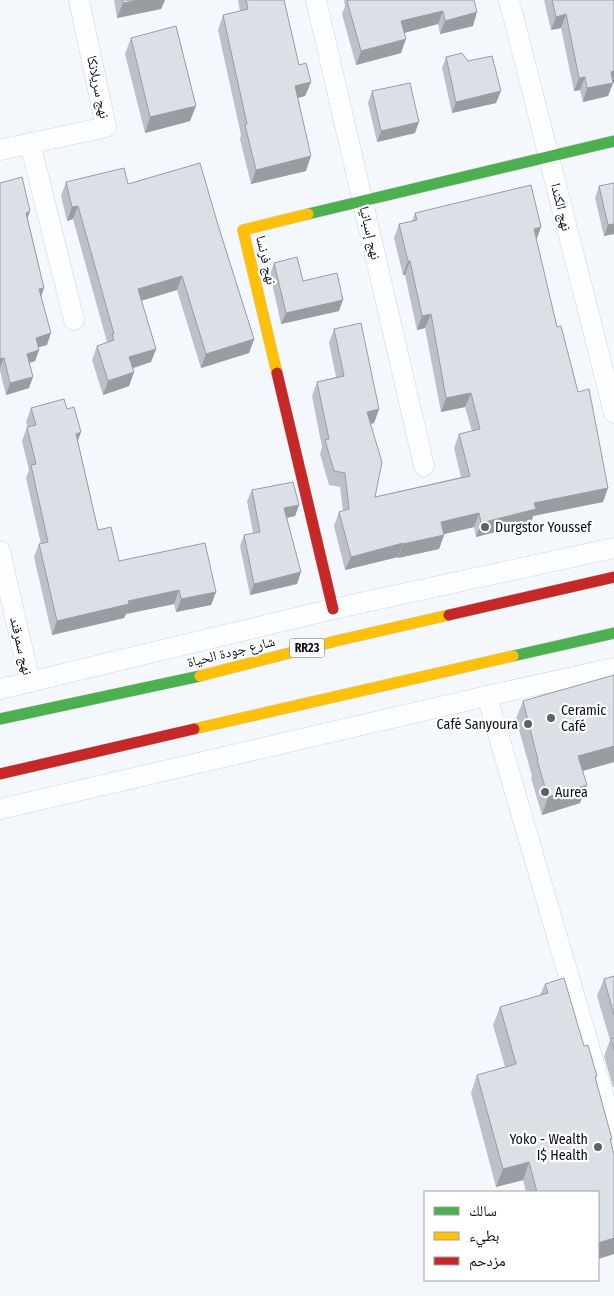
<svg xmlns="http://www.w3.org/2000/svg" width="614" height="1296" font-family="'Fira Sans Condensed','Noto Naskh Arabic',sans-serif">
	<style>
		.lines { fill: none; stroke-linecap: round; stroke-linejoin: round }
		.street-casing { stroke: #d0d5da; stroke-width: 21 }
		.fast-casing { stroke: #d0d5da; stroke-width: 12 }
		.slow-casing { stroke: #d0d5da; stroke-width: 12 }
		.jam-casing { stroke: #d0d5da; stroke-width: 12 }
		.street { stroke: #fdfeff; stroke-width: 20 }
		.fast { stroke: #4caf50; stroke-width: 11 }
		.slow { stroke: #ffc107; stroke-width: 11 }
		.jam { stroke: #c62828; stroke-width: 11 }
		.wall { fill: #bcc1c7 }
		.shaded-wall { fill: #999da2 }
		.building { fill: #dbe0e7; stroke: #999da2 }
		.poi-dot { fill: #5d6166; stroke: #fff; stroke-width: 2 }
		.labels { text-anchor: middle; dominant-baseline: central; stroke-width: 4.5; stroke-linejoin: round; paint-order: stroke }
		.shield { fill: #fff; stroke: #54585c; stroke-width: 1 }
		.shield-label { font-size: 12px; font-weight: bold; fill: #0b1016 }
		.street-label { font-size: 14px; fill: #0b1016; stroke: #fff }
		.poi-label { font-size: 14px; fill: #0b1016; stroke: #fff; text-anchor: start }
	</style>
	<rect width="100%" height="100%" fill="#f4f8fc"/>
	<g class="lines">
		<g class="street-casing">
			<g id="street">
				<path d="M316 0 424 466"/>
				<path d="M509 0 614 413"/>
				<path d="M30 143 74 320"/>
				<path d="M0 150 106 127 79 0"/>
				<path d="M0 551 30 682"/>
				<path d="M0 689 333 609 614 548"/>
				<path d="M487 696 614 1132"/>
				<path d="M0 809 487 696 614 668"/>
			</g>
		</g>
		<g class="fast-casing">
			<g id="fast">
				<path d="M308 214 614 141"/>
				<path d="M513 656 614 633"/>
				<path d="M0 719 200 676"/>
			</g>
		</g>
		<g class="slow-casing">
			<g id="slow">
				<path d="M277 373 243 230 308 214"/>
				<path d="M200 676 340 640 449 615"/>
				<path d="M194 729 513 656"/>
			</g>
		</g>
		<g class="jam-casing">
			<g id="jam">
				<path d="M277 373 333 609"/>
				<path d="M449 615 614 577"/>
				<path d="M0 774 194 729"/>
			</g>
		</g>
		<use href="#street" class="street"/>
		<use href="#fast" class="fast"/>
		<use href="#slow" class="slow"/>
		<use href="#jam" class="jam"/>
	</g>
	<g class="wall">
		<path d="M114 0H165L161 9 117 18Z"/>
		<path d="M238 0H284L299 65 311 82 305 96 298 98 306 171 251 184 240 139 241 135 218 30 223 15 240 11Z"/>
		<path d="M344 0H474L473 26 440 34 438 24 404 33 401 53 356 65 342 14 345 6Z"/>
		<path d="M544 0H614V83H613L608 96 583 102 580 90 574 91 561 28 551 30Z"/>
		<path d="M131 38 196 106 190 121 145 133 125 54Z"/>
		<path d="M446 57 468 61 496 103 452 113 442 68Z"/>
		<path d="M372 91 415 133 377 142 368 103Z"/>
		<path d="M66 182 128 184 218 225 254 339 249 353 201 368 177 290 141 301 156 349 151 362 133 368 134 372 129 386 103 395 92 360 97 346 107 342 73 219 67 221 61 196Z"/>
		<path d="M0 183 28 219 44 288 41 297 47 345 39 347V350L35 361 29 363V388L6 395 0 371Z"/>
		<path d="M614 183V236V234L604 236 595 198 599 186Z"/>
		<path d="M415 213 536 239 557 327 608 488 603 502 533 516 531 523 476 537 474 527 444 534V535L439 549 398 558V557L345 570 334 526 339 512 343 511 340 487 329 485 320 454 322 447 312 396 317 382 336 377 329 343 334 329 379 409 374 423 370 424 375 497 461 477 454 448 459 434 472 431 465 407 441 412 425 328 417 330 405 275H403L394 238 399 224 412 221Z"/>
		<path d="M274 263 303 281 339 311 281 324 270 274Z"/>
		<path d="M31 408 67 409 78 441 98 530 119 561 216 592 211 605 176 612 174 604 126 614 124 618 52 635 34 557 39 544H41L26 478 29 470 22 441 27 427H28L26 422Z"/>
		<path d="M252 490 299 505 295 516 287 518 297 584 250 595 240 546 244 535 253 533 247 501Z"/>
		<path d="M523 701 614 762 582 771 580 803 542 815 531 778 532 776 516 719Z"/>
		<path d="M614 976V1087H613L604 1056 610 1040 597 996 604 979Z"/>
		<path d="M545 984 584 1046 597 1076 596 1080 612 1139 610 1142 614 1254 598 1259V1192H526L523 1180 496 1187 471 1093 477 1075 505 1067 493 1025 500 1007 540 995Z"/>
	</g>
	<g class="shaded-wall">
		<path d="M139 0H165L161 9 117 18 123 3Z"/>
		<path d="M443 11 438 24 396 35 401 21Z"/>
		<path d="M477 12 473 26 440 34 445 21Z"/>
		<path d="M566 14 561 28 551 30 556 17Z"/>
		<path d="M406 39 401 53 356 65 361 51Z"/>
		<path d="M614 71V83H613L608 96 583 102 587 88 611 72Z"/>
		<path d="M585 77 580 90 574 91 579 78Z"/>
		<path d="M311 82 305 96 289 100 295 86Z"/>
		<path d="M501 91 496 103 452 113 456 102Z"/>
		<path d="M196 106 190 121 145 133 150 117Z"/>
		<path d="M419 122 415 133 377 142 381 131Z"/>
		<path d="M311 156 306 171 251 184 256 170Z"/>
		<path d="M78 206 73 219 67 221 72 207Z"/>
		<path d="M30 211 26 223V213Z"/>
		<path d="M614 224V234L604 236 608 225Z"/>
		<path d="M541 227 536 241 534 229Z"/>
		<path d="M408 261H410L405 275H403Z"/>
		<path d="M182 276 177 290 133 303 138 289Z"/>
		<path d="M44 288 40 299 39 289Z"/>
		<path d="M343 300 339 311 281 324 286 313Z"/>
		<path d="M431 314 425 328 417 330 422 316Z"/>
		<path d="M51 333 47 345 32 349 36 338Z"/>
		<path d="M254 339 249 353 201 368 206 354Z"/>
		<path d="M156 349 151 362 124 371 129 357Z"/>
		<path d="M39 350 35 361 23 365 27 354Z"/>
		<path d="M4 358 0 368V359Z"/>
		<path d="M134 372 129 386 103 395 108 381Z"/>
		<path d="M33 377 29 388 6 395 10 383Z"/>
		<path d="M471 393 465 407 441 412 446 398Z"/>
		<path d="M379 409 374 423 362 426 367 412Z"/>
		<path d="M81 432 76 446V434Z"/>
		<path d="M608 488 603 502 533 516 531 523 476 537 481 523 534 503Z"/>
		<path d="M299 505 295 516 280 519 284 508Z"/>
		<path d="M479 513 474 527 436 536 441 522Z"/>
		<path d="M444 535 439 549 398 558 403 544Z"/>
		<path d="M403 543 398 557 345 570 351 557Z"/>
		<path d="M301 572 297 584 250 595 254 584Z"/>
		<path d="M179 590 174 604 126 614 124 618 52 635 57 621 128 601Z"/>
		<path d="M216 592 211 605 176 612 181 599Z"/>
		<path d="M614 746V762L572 774 578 756Z"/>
		<path d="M587 785 580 803 542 815 548 797Z"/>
		<path d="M529 1162 523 1180 496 1187 503 1169Z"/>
		<path d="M614 1238V1254L598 1259V1243Z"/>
	</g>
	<g class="building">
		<path d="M122 0H139L123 3Z"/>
		<path d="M246 0H284L299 65 306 63 311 82 295 86 311 156 256 170 245 125 247 124 223 15 248 9Z"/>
		<path d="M350 0H474L477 12 445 21 443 11 401 21 406 39 361 51 347 1Z"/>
		<path d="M552 0H614V71L611 72 613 83 587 88 585 77 579 78 566 14 556 17Z"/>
		<path d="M176 26 196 106 150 117 131 38Z"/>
		<path d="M462 53 468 61 492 56 501 91 456 102 446 57Z"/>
		<path d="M410 83 419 122 381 131 372 91Z"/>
		<path d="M200 163 218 225 254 339 206 354 182 276 138 289 156 349 129 357 134 372 108 381 97 346 114 340 112 334H114L78 206 72 207 66 182 124 168 128 184Z"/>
		<path d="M22 177 30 211 26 213 44 288 39 289 51 333 36 338 39 350 27 354 33 377 10 383 4 358 0 359V183Z"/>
		<path d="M614 183V224L608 225 599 186Z"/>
		<path d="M531 185 541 227 534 229 557 327 561 326 578 392 589 389 608 488 534 503 536 509 481 523 479 513 441 522 444 535 403 544V543L351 557 339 512 349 509 345 473 334 471 325 440 329 439 317 382 344 376 334 329 361 323 379 409 367 412 382 462 375 497 470 476 459 434 480 429 471 393 446 398 431 314 422 316 410 261H408L399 224 417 220 415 213Z"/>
		<path d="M297 257 303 281 337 273 343 300 286 313 274 263Z"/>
		<path d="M64 399 67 409 74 407 81 432 76 434 98 530 111 527 119 561 205 543 216 592 181 599 179 590 128 601 129 604 57 621 39 544 48 542 31 465 36 464 27 427 36 425 31 408Z"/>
		<path d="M293 482 299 505 284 508 301 572 254 584 244 535 260 532 252 490Z"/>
		<path d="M614 675V746L578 756 587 785 548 797 537 760H538L523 701Z"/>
		<path d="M614 976V1015L604 979Z"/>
		<path d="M564 978 584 1046 588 1045 597 1076 595 1077 612 1139H610L614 1155V1238L598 1243V1192H537L529 1162 503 1169 477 1075 516 1064 500 1007 548 993 545 984Z"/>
		<path d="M614 1038V1050L611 1039Z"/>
	</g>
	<g class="poi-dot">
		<circle cx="485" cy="527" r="5"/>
		<circle cx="551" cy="718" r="5"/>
		<circle cx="528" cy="724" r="5"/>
		<circle cx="545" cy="792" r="5"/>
		<circle cx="598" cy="1147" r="5"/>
	</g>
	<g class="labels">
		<rect class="shield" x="289.5" y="638.5" width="35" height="19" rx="4"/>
		<g class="shield-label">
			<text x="307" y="648">RR23</text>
		</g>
		<g class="street-label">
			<text transform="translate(98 87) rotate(78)">نهج سريلانكا</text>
			<text transform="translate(561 207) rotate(76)">نهج الكندا</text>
			<text transform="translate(370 233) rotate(77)">نهج إسبانيا</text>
			<text transform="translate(266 260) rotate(77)">نهج فرنسا</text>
			<text transform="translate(21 646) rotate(77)">نهج سمرقند</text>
			<text transform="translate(231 652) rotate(-14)">شارع جودة الحياة</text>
		</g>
		<g class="poi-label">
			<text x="495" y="527">Durgstor Youssef</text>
			<text x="561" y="710">Ceramic<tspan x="561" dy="16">Café</tspan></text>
			<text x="518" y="724" text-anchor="end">Café Sanyoura</text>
			<text x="555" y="792">Aurea</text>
			<text x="588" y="1139" text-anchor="end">Yoko - Wealth<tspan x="588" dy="16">I$ Health</tspan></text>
		</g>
	</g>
	<rect x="424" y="1191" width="175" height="90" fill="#ffffff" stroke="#9d9fa2"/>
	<rect x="434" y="1207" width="25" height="8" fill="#4caf50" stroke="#9d9fa2"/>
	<text x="469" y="1216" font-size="15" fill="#0b1016">سالك</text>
	<rect x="434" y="1232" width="25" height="8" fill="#ffc107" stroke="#9d9fa2"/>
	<text x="469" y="1241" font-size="15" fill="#0b1016">بطيء</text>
	<rect x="434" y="1257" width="25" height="8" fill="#c62828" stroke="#9d9fa2"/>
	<text x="469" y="1266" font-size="15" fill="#0b1016">مزدحم</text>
</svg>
